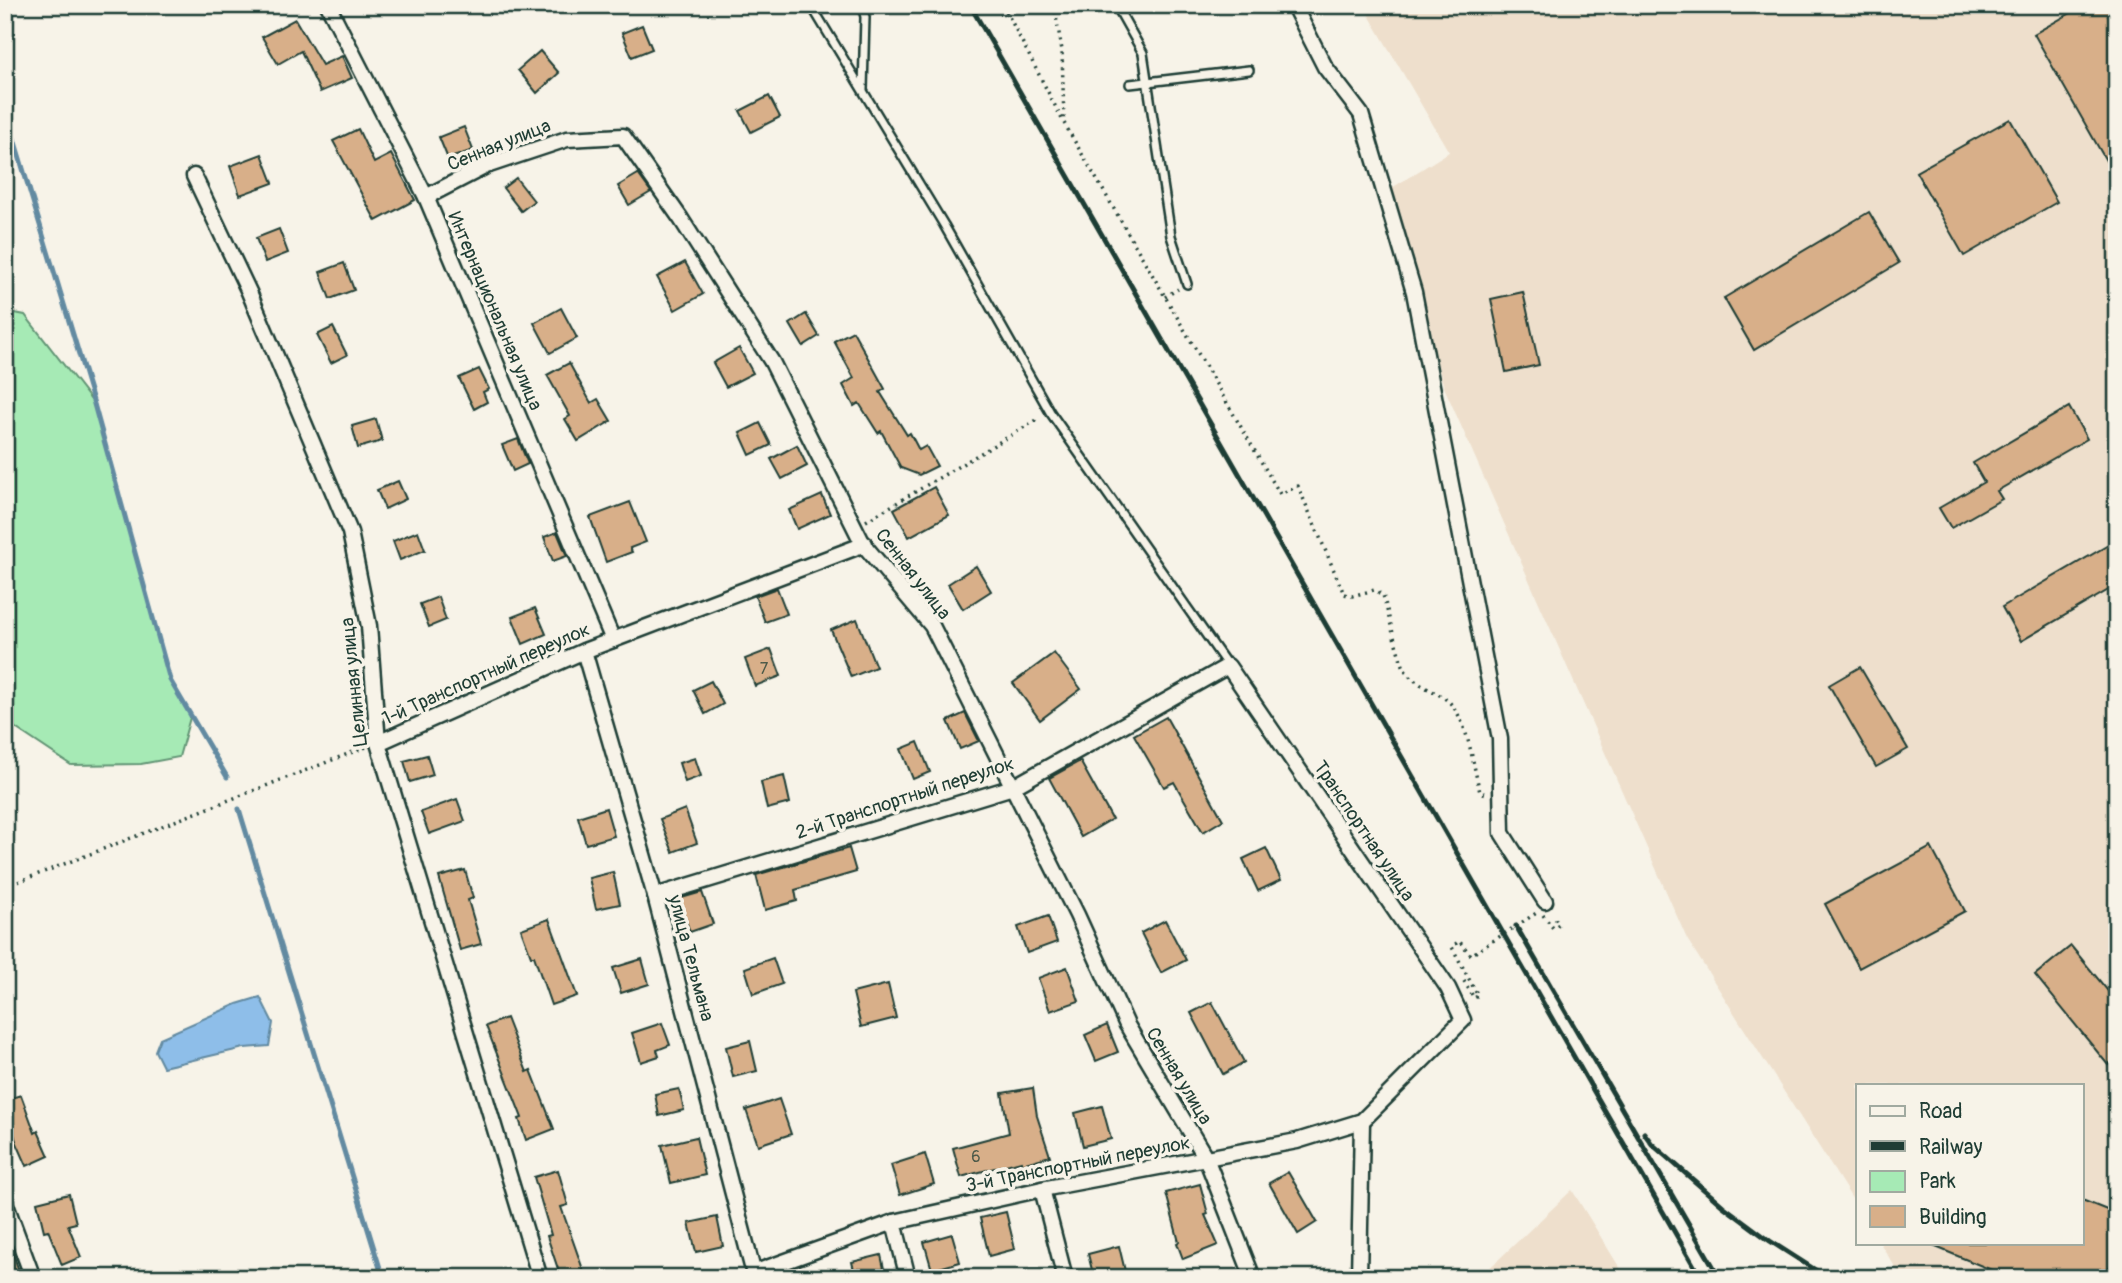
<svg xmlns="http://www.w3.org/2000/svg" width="2122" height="1283" font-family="Pangolin,sans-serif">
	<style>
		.built { fill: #eedfcc }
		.green { fill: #a6eab5; stroke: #629474; stroke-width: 2 }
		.water { fill: #8ebee9; stroke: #628aa1; stroke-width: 2 }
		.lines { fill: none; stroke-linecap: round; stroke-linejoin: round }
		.stream { stroke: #628aa1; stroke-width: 5 }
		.building { fill: #d8af89; stroke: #1f3d34; stroke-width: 2 }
		.service-casing { stroke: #1f3d34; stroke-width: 12 }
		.minor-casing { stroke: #1f3d34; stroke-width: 19 }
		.path { stroke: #1f3d34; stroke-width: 3.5; stroke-dasharray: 2 5; stroke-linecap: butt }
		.service { stroke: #f7f3e8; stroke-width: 7 }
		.minor { stroke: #f7f3e8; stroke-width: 14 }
		.rail { stroke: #1f3d34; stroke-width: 5 }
		.labels { text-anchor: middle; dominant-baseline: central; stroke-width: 7; stroke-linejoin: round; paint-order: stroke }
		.number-label { font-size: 16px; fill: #4d5a49 }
		.street-label { font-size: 19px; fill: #1f3d34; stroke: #f7f3e8 }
	</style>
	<rect width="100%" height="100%" fill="#f7f3e8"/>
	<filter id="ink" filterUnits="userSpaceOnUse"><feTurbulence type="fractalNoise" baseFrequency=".0143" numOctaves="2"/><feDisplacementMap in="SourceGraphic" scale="14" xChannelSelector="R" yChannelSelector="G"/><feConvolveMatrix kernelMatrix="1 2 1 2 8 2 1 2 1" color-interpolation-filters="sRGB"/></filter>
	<g filter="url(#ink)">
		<g class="built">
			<path d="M1363 5H2117V1278H1902L1880 1243H2082V1085H1858V1208L1687 939 1444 387 1387 191 1449 152Z"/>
			<path d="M1572 1190 1626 1278H1479Z"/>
		</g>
		<path class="green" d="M5 311 25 315 94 404 170 680 191 714 179 757 141 764 71 765 5 721Z"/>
		<path class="water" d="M260 997 273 1023 269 1046 244 1048 163 1067 155 1051 160 1038 237 1004Z"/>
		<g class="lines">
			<g class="stream">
				<path d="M5 109 94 404 170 680 227 777"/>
				<path d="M239 809 383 1278"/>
			</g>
		</g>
		<g class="building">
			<path d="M2085 5H2117V180L2034 34Z"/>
			<path d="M295 19 322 65 342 56 352 78 320 92 301 51 278 64 262 37Z"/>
			<path d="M642 25 652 49 632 57 622 33Z"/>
			<path d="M540 51 559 73 537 93 518 70Z"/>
			<path d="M769 96 780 117 751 132 740 111Z"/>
			<path d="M2010 119 2057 202 1964 256 1916 172Z"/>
			<path d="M464 127 473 150 448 159 439 137Z"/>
			<path d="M358 129 374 163 391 154 415 200 376 221 333 141Z"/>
			<path d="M262 154 273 183 240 195 230 166Z"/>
			<path d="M638 174 651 192 629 205 618 186Z"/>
			<path d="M516 178 534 201 521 211 503 188Z"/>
			<path d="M1869 212 1899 263 1754 350 1724 298Z"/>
			<path d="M279 229 288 253 265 262 256 238Z"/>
			<path d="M685 262 703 294 675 310 657 277Z"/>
			<path d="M344 263 354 290 330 299 320 272Z"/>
			<path d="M1523 292 1539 365 1506 372 1491 299Z"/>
			<path d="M561 308 577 338 550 353 534 323Z"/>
			<path d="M806 314 819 336 803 346 790 324Z"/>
			<path d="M333 327 347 355 331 363 317 335Z"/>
			<path d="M853 331 885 389 880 392 907 435 910 433 919 450 926 446 937 466 919 475 901 468 881 431 878 433 859 403 854 406 843 385 854 378 834 341Z"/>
			<path d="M739 348 753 373 726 387 713 363Z"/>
			<path d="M569 363 591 403 598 399 611 421 578 441 565 419 570 416 547 375Z"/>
			<path d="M479 369 489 389 483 392 487 402 474 409 459 378Z"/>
			<path d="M2069 407 2087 439 1997 491 2002 499 1951 528 1939 508 1984 482 1973 463Z"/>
			<path d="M376 419 382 441 358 448 352 426Z"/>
			<path d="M760 423 771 445 750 455 740 433Z"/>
			<path d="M518 439 528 464 513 471 502 445Z"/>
			<path d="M797 445 807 466 782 479 771 459Z"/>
			<path d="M398 481 406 499 385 509 377 490Z"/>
			<path d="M934 487 949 515 909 537 894 509Z"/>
			<path d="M822 495 830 514 797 529 789 510Z"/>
			<path d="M630 502 646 542 630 548 632 552 606 562 590 517Z"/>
			<path d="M418 531 425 550 400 560 393 541Z"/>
			<path d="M557 532 567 556 553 561 544 537Z"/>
			<path d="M2117 540V585L2021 641 2002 607Z"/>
			<path d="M976 566 991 591 963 609 948 584Z"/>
			<path d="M777 588 787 614 765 622 755 596Z"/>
			<path d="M438 597 446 620 429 627 420 604Z"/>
			<path d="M535 608 546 634 523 644 512 617Z"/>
			<path d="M857 619 876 667 851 677 831 630Z"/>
			<path d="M771 649 781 676 755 686 745 659Z"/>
			<path d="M1054 653 1081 689 1040 720 1013 683Z"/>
			<path d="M1860 667 1908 749 1876 767 1829 685Z"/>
			<path d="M711 681 723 704 705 714 693 690Z"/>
			<path d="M965 713 979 741 960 749 948 721Z"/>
			<path d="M1166 717 1223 820 1203 832 1174 782 1164 787 1134 735Z"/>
			<path d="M918 742 930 772 913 779 901 749Z"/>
			<path d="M427 755 433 775 410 782 404 761Z"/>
			<path d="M695 758 701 776 685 782 679 763Z"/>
			<path d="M1080 761 1112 819 1081 837 1049 778Z"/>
			<path d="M784 776 790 803 767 809 761 782Z"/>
			<path d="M457 799 465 821 429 834 421 812Z"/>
			<path d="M606 808 614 836 586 844 578 817Z"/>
			<path d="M685 809 697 843 673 852 660 819Z"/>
			<path d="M1931 847 1965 911 1859 968 1825 904Z"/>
			<path d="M849 848 856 872 795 890 797 901 765 910 756 875Z"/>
			<path d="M1266 848 1281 880 1258 891 1243 859Z"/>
			<path d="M465 870 473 898 468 900 481 944 460 950 439 877Z"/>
			<path d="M613 872 620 904 596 909 589 878Z"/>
			<path d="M702 892 713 924 690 932 678 899Z"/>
			<path d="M1048 916 1057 942 1027 953 1018 927Z"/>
			<path d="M549 919 577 996 551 1005 534 956H531L521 929Z"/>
			<path d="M1165 920 1186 960 1161 973 1141 933Z"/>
			<path d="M2071 946 2117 1002V1057L2108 1065 2035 975Z"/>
			<path d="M773 958 782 984 753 994 745 968Z"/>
			<path d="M642 959 649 984 621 993 613 968Z"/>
			<path d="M1067 967 1079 1001 1050 1011 1038 978Z"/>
			<path d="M888 984 896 1018 861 1027 853 993Z"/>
			<path d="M1212 1002 1244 1062 1223 1074 1191 1013Z"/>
			<path d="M506 1018 527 1072 531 1070 554 1129 526 1140 519 1119 522 1118 486 1026Z"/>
			<path d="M662 1023 670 1045 657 1050 659 1056 641 1062 632 1033Z"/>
			<path d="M1107 1025 1118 1052 1096 1061 1085 1035Z"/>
			<path d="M750 1041 757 1071 733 1077 726 1047Z"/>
			<path d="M1033 1088 1037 1116 1050 1156 1022 1164 1021 1161 961 1177 953 1148 1009 1133 1002 1093Z"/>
			<path d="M679 1089 684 1110 659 1116 655 1094Z"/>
			<path d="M21 1095 35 1133 38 1131 49 1156 27 1166 16 1141 5 1105V1100Z"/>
			<path d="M779 1099 791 1134 758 1145 746 1110Z"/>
			<path d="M1102 1106 1111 1139 1083 1146 1075 1113Z"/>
			<path d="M696 1137 705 1175 671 1183 662 1145Z"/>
			<path d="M925 1154 934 1184 900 1195 891 1165Z"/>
			<path d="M558 1170 568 1205 561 1207 586 1278H561L547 1236 551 1235 534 1177Z"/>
			<path d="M1288 1172 1317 1222 1298 1234 1269 1183Z"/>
			<path d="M1200 1184 1208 1214 1205 1215 1218 1245 1183 1259 1177 1243 1179 1242 1166 1193Z"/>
			<path d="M69 1194 76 1223 68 1225 81 1257 62 1265 48 1230 44 1231 37 1202Z"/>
			<path d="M2082 1200 2117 1214V1248L2105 1278H2011L1926 1243H2082Z"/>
			<path d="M1006 1212 1015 1249 989 1256 980 1218Z"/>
			<path d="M717 1217 723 1246 696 1252 689 1223Z"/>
			<path d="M952 1234 960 1262 932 1270 924 1242Z"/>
			<path d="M7 1236 20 1274 5 1278V1237Z"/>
			<path d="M1119 1246 1125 1271 1094 1278 1088 1254Z"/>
			<path d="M881 1255 886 1278H856L852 1262Z"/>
		</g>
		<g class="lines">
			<g class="service-casing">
				<g id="service">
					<path d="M811 5 944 225 1050 412 1228 666"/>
					<path d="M862 5 865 17 863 89"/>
					<path d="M1116 5 1143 53 1171 236 1187 284"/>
					<path d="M1130 84 1249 70"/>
				</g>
			</g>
			<g class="minor-casing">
				<g id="minor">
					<path d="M328 5 426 197 613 640"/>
					<path d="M1296 5 1297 12 1325 67 1361 114 1414 292 1500 739 1502 833 1545 901"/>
					<path d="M194 176 249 292 350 532 369 626 378 743 540 1278"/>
					<path d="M426 197 486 166 567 139 623 136 681 219 772 362 863 544 932 626 1077 915 1127 1025 1206 1158 1253 1278"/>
					<path d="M584 651 655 896 755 1278"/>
					<path d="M378 743 584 651 865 544"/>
					<path d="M655 896 1013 787 1228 666 1448 988 1463 1020 1362 1121 1297 1141 1042 1189 894 1222 753 1273V1278"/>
					<path d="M1042 1189 1065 1278"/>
					<path d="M5 1202 33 1278"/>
					<path d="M894 1222 908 1278"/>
					<path d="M1359 1278 1362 1121"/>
				</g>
			</g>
			<g class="path">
				<path d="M1003 5 1064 123 1280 494 1298 486 1344 594 1352 596 1374 590 1383 595C1388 612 1399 662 1407 673 1418 687 1435 690 1448 701 1468 719 1473 766 1480 792L1486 794"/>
				<path d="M1054 5 1062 50 1064 121"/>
				<path d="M1165 297 1178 289"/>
				<path d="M866 521 1040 418"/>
				<path d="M5 887 366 747"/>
				<path d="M1543 915 1553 928 1559 924 1553 915"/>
				<path d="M1464 981 1474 998 1478 996 1452 947 1459 941 1471 955 1538 912"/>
			</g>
			<use href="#service" class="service"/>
			<use href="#minor" class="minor"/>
			<g class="rail">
				<path d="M970 5 1701 1278"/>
				<path d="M1516 926 1720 1278"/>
				<path d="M1644 1133 1652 1144 1723 1206 1770 1241 1828 1278"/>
			</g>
		</g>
	</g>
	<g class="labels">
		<g class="number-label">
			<text x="764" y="669">7</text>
			<text x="976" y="1157">6</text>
		</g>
		<g class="street-label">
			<text transform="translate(499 145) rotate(-22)">Сенная улица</text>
			<text transform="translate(495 311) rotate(67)">Интернациональная улица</text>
			<text transform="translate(913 574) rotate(52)">Сенная улица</text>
			<text transform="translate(486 674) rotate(-24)">1-й Транспортный переулок</text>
			<text transform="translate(354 682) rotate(-96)">Целинная улица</text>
			<text transform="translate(905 798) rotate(-18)">2-й Транспортный переулок</text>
			<text transform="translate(1364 831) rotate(56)">Транспортная улица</text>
			<text transform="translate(691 958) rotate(75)">улица Тельмана</text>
			<text transform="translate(1179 1076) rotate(59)">Сенная улица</text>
			<text transform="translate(1078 1164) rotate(-11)">3-й Транспортный переулок</text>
		</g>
	</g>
	<rect width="2122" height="1283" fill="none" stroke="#f7f3e8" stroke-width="28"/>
	<rect x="14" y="14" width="2094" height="1255" fill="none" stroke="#1f3d34" stroke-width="2.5" filter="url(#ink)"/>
	<rect x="1856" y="1084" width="228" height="161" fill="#f7f3e8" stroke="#a1aaa0" stroke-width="2"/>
	<rect x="1870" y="1106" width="35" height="10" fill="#f7f3e8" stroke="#a1aaa0" stroke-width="2"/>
	<text x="1919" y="1118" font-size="21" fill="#1f3d34">Road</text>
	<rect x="1870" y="1141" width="35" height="10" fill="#1f3d34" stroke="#a1aaa0" stroke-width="2"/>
	<text x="1919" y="1154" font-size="21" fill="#1f3d34">Railway</text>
	<rect x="1870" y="1171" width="35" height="21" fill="#a6eab5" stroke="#a1aaa0" stroke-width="2"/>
	<text x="1919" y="1188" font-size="21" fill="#1f3d34">Park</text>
	<rect x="1870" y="1206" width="35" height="21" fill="#d8af89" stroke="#a1aaa0" stroke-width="2"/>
	<text x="1919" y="1224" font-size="21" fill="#1f3d34">Building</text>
</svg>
